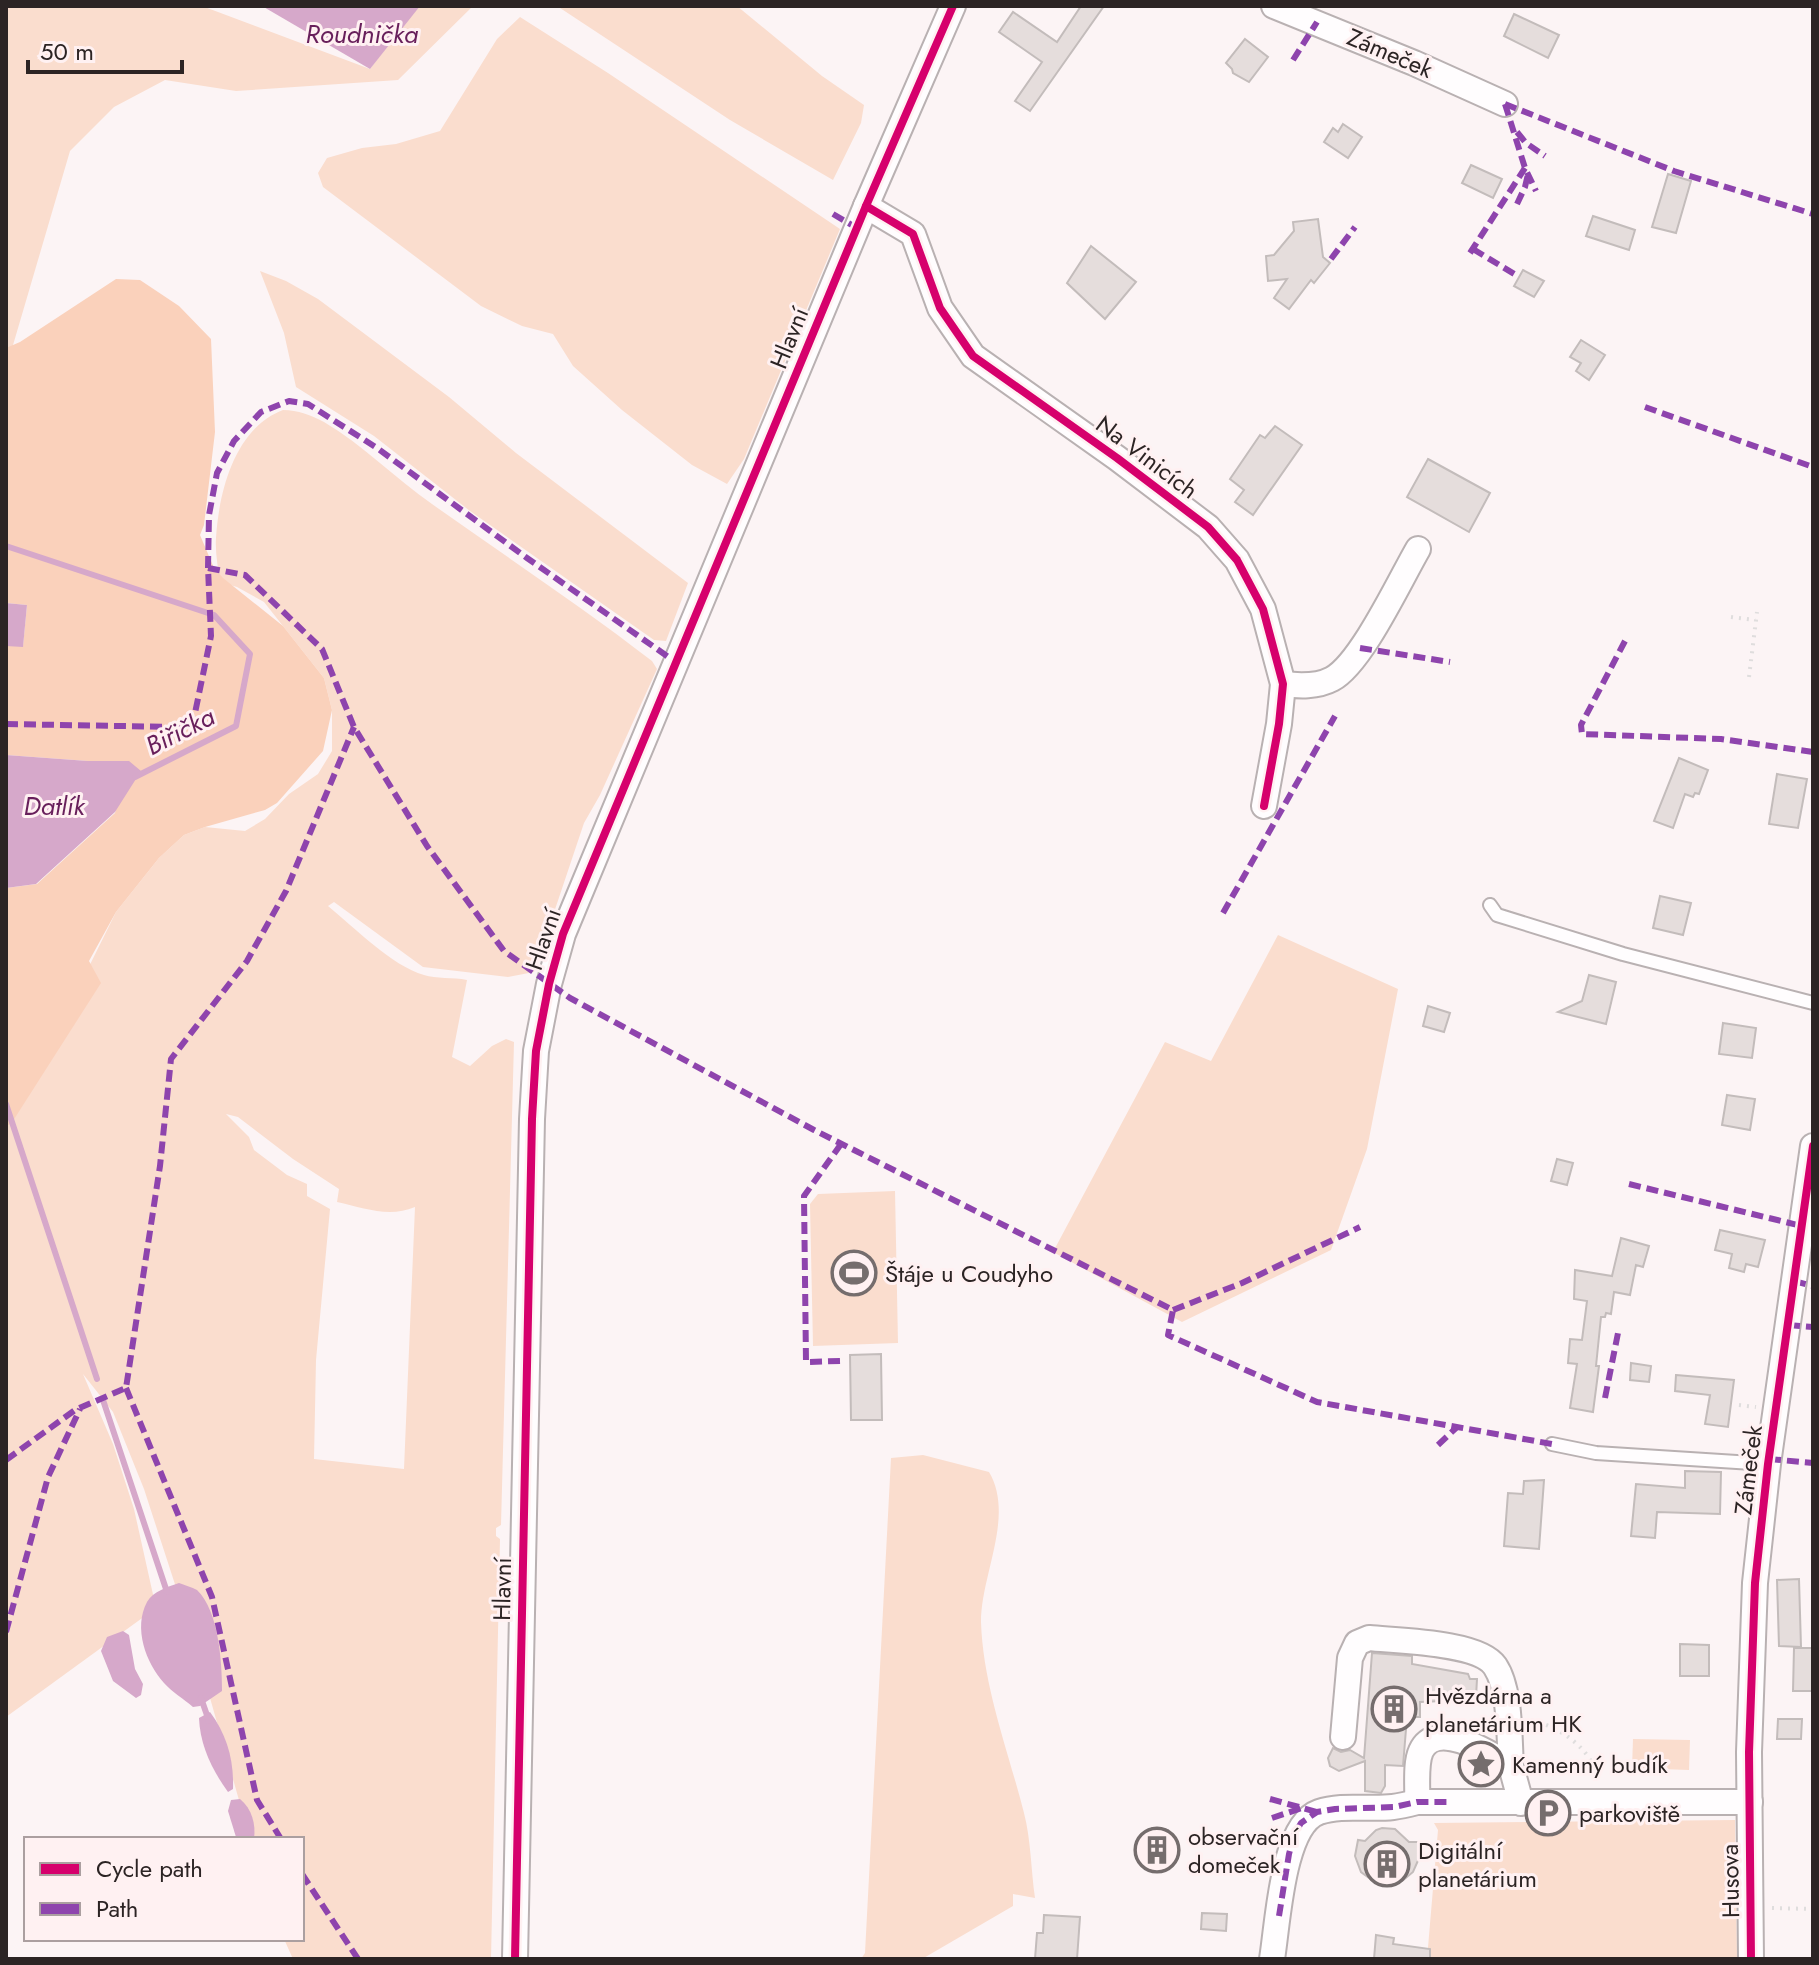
<svg xmlns="http://www.w3.org/2000/svg" width="1819" height="1965" font-family="Jost,sans-serif">
	<style>
		.green { fill: #faddce; fill-rule: evenodd }
		.forest { fill: #fad1bb }
		.water { fill: #d6a8ca }
		.lines { fill: none; stroke-linecap: round; stroke-linejoin: round }
		.stream { stroke: #d6a8ca; stroke-width: 6 }
		.building { fill: #e5dddc; stroke: #c3bcbb; stroke-width: 2 }
		.lane-casing { stroke: #b9b1b2; stroke-width: 16 }
		.street-casing { stroke: #b9b1b2; stroke-width: 28 }
		.path { stroke: #dfdddd; stroke-width: 4; stroke-dasharray: 2 6; stroke-linecap: butt }
		.lane { stroke: #fffdfe; stroke-width: 12 }
		.street { stroke: #fffdfe; stroke-width: 24 }
		.quiet { stroke: #8e44ad; stroke-width: 6; stroke-dasharray: 12 6; stroke-linecap: butt }
		.cycleway-casing { stroke: #fff1f2; stroke-width: 13 }
		.cycleway { stroke: #d6006c; stroke-width: 8 }
		.labels { text-anchor: middle; dominant-baseline: central; stroke-width: 6; stroke-linejoin: round; paint-order: stroke }
		.street-label { font-size: 24px; fill: #2c2424; stroke: #fff1f2 }
		.poi-label { font-size: 24px; fill: #2c2424; stroke: #fff1f2; text-anchor: start }
		.water-label { font-size: 26px; font-style: italic; fill: #681f5b; stroke: #fff1f2 }
	</style>
	<rect width="100%" height="100%" fill="#fcf4f5"/>
	<g class="green">
		<path d="M6 6H202L370 69 416 6H473L398 80 236 91 165 80 114 107 70 151 6 369Z"/>
		<path d="M557 6H737L822 76 864 105 861 123 833 180 730 120Z"/>
		<path d="M520 17 608 73 840 229 744 459 727 484 692 465 622 410 573 366 553 334 522 326 481 306 323 187 318 173 327 158 362 148 396 144 440 131 497 39Z"/>
		<path d="M260 271 286 281 318 299 449 397 516 453 688 583 666 641 654 640 470 511 374 436 296 387 284 333Z"/>
		<path d="M283 410C298 410 311 415 324 422 363 445 395 478 432 504 505 556 581 606 652 661L657 669 600 795 584 823 534 972 508 977 423 967 334 902 328 906C354 927 392 966 424 975 436 979 453 977 467 980L452 1057 470 1066 492 1046 506 1039 514 1042 501 1525 496 1528V1536L500 1539 491 1959H293L284 1939H302V1839H250L197 1652 144 1489 113 1412 83 1374 113 1444 134 1509 156 1608 6 1717V1126L11 1124 116 912 159 858 184 835 205 827 245 831 265 819 289 794 318 774 332 751V710L324 678 264 602 237 587 220 582C218 568 215 552 216 538 219 491 235 428 283 410ZM226 1114 238 1117 293 1159 339 1189 337 1202C364 1208 389 1218 415 1207L404 1469 314 1459 316 1360 330 1209 307 1196V1184L287 1175 254 1150 249 1137Z"/>
		<path d="M1278 935 1398 989 1367 1149 1331 1250 1182 1322 1053 1252 1165 1042 1211 1061Z"/>
		<path d="M895 1191 898 1343 813 1346 810 1204 818 1194Z"/>
		<path d="M923 1455 989 1472C1015 1516 981 1574 981 1622 983 1686 1008 1750 1024 1813 1031 1840 1031 1870 1035 1898L1013 1894V1906L922 1959H861L865 1953 891 1458Z"/>
		<path d="M1633 1739 1690 1740 1689 1770 1632 1768Z"/>
		<path d="M1735 1820 1737 1959H1427L1438 1830 1434 1823Z"/>
	</g>
	<path class="forest" d="M116 279 140 280 179 306 211 339 215 432 204 525 200 535 214 568 223 578 283 626 324 678 332 710 323 751 277 803 265 810 205 827 184 835 159 858 116 912 89 961 101 983 11 1124 6 1126V888L37 884 115 813 129 761H88L6 755V646H23L27 605 6 603V348L20 342Z"/>
	<g class="water">
		<path d="M262 6H420L370 69Z"/>
		<path d="M6 603 27 605 23 647 6 646Z"/>
		<path d="M6 755 88 761H129L141 771 115 812 36 884 6 888Z"/>
		<path d="M179 1583C184 1585 192 1587 197 1590 219 1611 222 1663 222 1691L200 1706 193 1707C184 1699 172 1692 164 1683 146 1663 133 1628 147 1602 153 1591 168 1587 179 1583Z"/>
		<path d="M123 1631 129 1635 135 1669 143 1684 141 1695 136 1698 113 1681 101 1651 107 1637Z"/>
		<path d="M210 1712C227 1735 234 1760 233 1789L228 1792C212 1770 200 1745 199 1718Z"/>
		<path d="M240 1799C252 1809 256 1824 254 1839L236 1837 228 1811 231 1800Z"/>
	</g>
	<g class="lines">
		<g class="stream">
			<path d="M6 546 214 615 250 654 236 726 135 777"/>
			<path d="M6 1104 97 1379"/>
			<path d="M103 1400 167 1592"/>
			<path d="M201 1698 209 1721"/>
		</g>
	</g>
	<g class="building">
		<path d="M1081 6H1104L1030 111 1015 101 1042 62 999 32 1013 12 1057 42Z"/>
		<path d="M1514 14 1559 35 1548 58 1504 36Z"/>
		<path d="M1245 39 1268 57 1249 82 1233 73 1232 69 1226 63Z"/>
		<path d="M1343 124 1362 137 1348 158 1324 142 1333 128 1338 132Z"/>
		<path d="M1471 165 1502 179 1493 198 1462 183Z"/>
		<path d="M1668 174 1691 181 1676 233 1652 227Z"/>
		<path d="M1593 216 1635 230 1629 250 1586 236Z"/>
		<path d="M1318 219 1323 257 1330 263 1314 283 1311 280 1289 309 1274 298 1287 279 1268 281 1266 256 1274 255 1294 231 1293 222Z"/>
		<path d="M1091 246 1136 282 1105 319 1067 283Z"/>
		<path d="M1523 270 1544 281 1534 297 1514 286Z"/>
		<path d="M1581 340 1605 355 1589 380 1576 371 1581 363 1570 357Z"/>
		<path d="M1275 426 1302 445 1253 515 1235 502 1244 490 1230 479 1260 435 1265 438Z"/>
		<path d="M1428 459 1490 493 1469 532 1407 497Z"/>
		<path d="M1679 758 1708 770 1699 794 1695 793 1693 797 1685 794 1673 828 1654 821Z"/>
		<path d="M1777 774 1807 779 1798 828 1769 824Z"/>
		<path d="M1660 896 1691 903 1683 935 1653 928Z"/>
		<path d="M1589 975 1616 982 1606 1024 1558 1012 1582 1001Z"/>
		<path d="M1428 1006 1450 1013 1444 1032 1423 1026Z"/>
		<path d="M1723 1023 1756 1028 1752 1058 1719 1054Z"/>
		<path d="M1727 1095 1755 1099 1750 1130 1722 1125Z"/>
		<path d="M1557 1159 1573 1163 1567 1185 1551 1181Z"/>
		<path d="M1720 1230 1765 1240 1758 1267 1746 1264 1744 1272 1729 1268 1732 1254 1715 1250Z"/>
		<path d="M1621 1238 1649 1246 1643 1267 1636 1265 1630 1295 1614 1292 1611 1314 1606 1313 1605 1317H1601L1596 1366H1599L1593 1412 1570 1408 1577 1364 1568 1363 1570 1339 1582 1340 1587 1301 1574 1299 1575 1270 1612 1276Z"/>
		<path d="M881 1354 882 1420H851L850 1355Z"/>
		<path d="M1631 1363 1651 1366 1649 1382 1630 1380Z"/>
		<path d="M1676 1375 1734 1380 1728 1427 1705 1424 1710 1395 1675 1391Z"/>
		<path d="M1685 1471 1721 1472 1720 1514 1657 1512 1655 1538 1631 1536 1636 1484 1685 1488Z"/>
		<path d="M1544 1480 1539 1549 1504 1546 1508 1493 1523 1494 1524 1481Z"/>
		<path d="M1799 1579 1801 1647 1779 1646 1777 1580Z"/>
		<path d="M1680 1644 1709 1645V1676H1680Z"/>
		<path d="M1794 1648H1813V1691H1793Z"/>
		<path d="M1372 1653 1412 1656V1664L1468 1674 1470 1679H1477L1476 1697H1469L1466 1700 1420 1702V1717H1407L1403 1766 1385 1765V1786L1381 1793 1365 1791V1761L1339 1771 1330 1766 1328 1758 1333 1748 1341 1752 1350 1750 1364 1758Z"/>
		<path d="M1778 1719H1802L1801 1739H1777Z"/>
		<path d="M1152 1828 1168 1830 1163 1862 1147 1860Z"/>
		<path d="M1382 1828 1395 1829 1409 1842H1418L1420 1856 1413 1872 1402 1881 1387 1885 1372 1880 1361 1872 1355 1856 1358 1840 1365 1841 1376 1830Z"/>
		<path d="M1202 1913 1227 1914 1226 1931 1201 1929Z"/>
		<path d="M1044 1915 1080 1917 1077 1959H1035L1037 1933H1043Z"/>
		<path d="M1376 1935 1394 1938 1393 1944 1430 1949V1959H1374Z"/>
	</g>
	<g class="lines">
		<g class="lane-casing">
			<g id="lane">
				<path d="M1490 905 1497 915 1623 954 1813 1003"/>
				<path d="M1552 1444 1596 1453 1768 1464"/>
			</g>
		</g>
		<g class="street-casing">
			<g id="street">
				<path d="M1274 6 1414 63 1505 104"/>
				<path d="M866 206 913 234 940 308 973 356 1117 458 1208 527 1237 560 1263 609 1283 684 1279 724 1264 806"/>
				<path d="M1283 684C1299 686 1317 687 1332 679 1361 664 1400 580 1418 549"/>
				<path d="M1343 1737 1350 1658 1357 1643 1369 1638C1398 1641 1479 1642 1495 1666 1511 1690 1509 1738 1511 1766"/>
				<path d="M1417 1802C1418 1787 1415 1764 1421 1751 1436 1718 1491 1754 1511 1766L1521 1803"/>
				<path d="M515 1959 532 1119 536 1051 549 984 563 934 866 206 953 6"/>
				<path d="M1272 1959C1278 1923 1282 1825 1319 1812 1342 1804 1369 1810 1393 1807 1401 1806 1409 1804 1417 1802H1750"/>
				<path d="M1751 1959 1749 1752 1755 1583 1768 1464 1813 1146"/>
			</g>
		</g>
		<g class="path">
			<path d="M1731 617 1755 620"/>
			<path d="M1749 677 1757 612"/>
			<path d="M1739 1405 1756 1407"/>
			<path d="M1531 1720C1558 1726 1594 1749 1597 1780"/>
			<path d="M1772 1908 1813 1909"/>
		</g>
		<use href="#lane" class="lane"/>
		<use href="#street" class="street"/>
		<g class="quiet">
			<path d="M1293 60 1317 22"/>
			<path d="M1505 104 1674 171 1813 214"/>
			<path d="M1505 104 1525 168 1536 191"/>
			<path d="M1517 132 1526 143 1545 156"/>
			<path d="M1517 204 1525 187 1528 174"/>
			<path d="M833 214 857 228"/>
			<path d="M1473 249 1516 275"/>
			<path d="M1470 253 1525 168"/>
			<path d="M1331 259 1355 227"/>
			<path d="M1645 407 1813 467"/>
			<path d="M208 568 245 575 322 649 354 727 427 846 504 951 570 998 814 1130 1173 1310 1168 1335 1317 1402 1552 1444"/>
			<path d="M1625 641 1581 725 1582 734 1721 739 1813 752"/>
			<path d="M1360 648 1450 662"/>
			<path d="M6 724 178 727 191 721 195 713 211 636 208 568 209 515 217 473 234 441 261 412 289 401 308 404 377 448 527 558 677 663"/>
			<path d="M1223 913 1335 716"/>
			<path d="M1629 1184 1802 1226"/>
			<path d="M1794 1281 1813 1286"/>
			<path d="M1173 1310 1242 1283 1360 1227"/>
			<path d="M1788 1325 1813 1327"/>
			<path d="M840 1361 806 1362 804 1196 841 1144"/>
			<path d="M126 1388 212 1597 257 1800 281 1839"/>
			<path d="M1605 1398 1618 1333"/>
			<path d="M1438 1445 1456 1428"/>
			<path d="M1769 1459 1813 1463"/>
			<path d="M6 1460 75 1410 126 1388 160 1166 171 1059 247 961 286 891 354 727"/>
			<path d="M6 1632 48 1477 80 1409"/>
			<path d="M1270 1799 1317 1812"/>
			<path d="M1272 1818 1302 1808"/>
			<path d="M302 1874 358 1959"/>
			<path d="M1279 1916 1289 1854 1294 1835 1301 1823 1317 1812 1335 1809 1394 1807 1417 1802H1450"/>
		</g>
		<g class="cycleway-casing">
			<g id="cycleway">
				<path d="M866 206 913 234 940 308 973 356 1117 458 1208 527 1237 560 1263 609 1283 684 1279 724 1264 806"/>
				<path d="M515 1959 532 1119 536 1051 549 984 563 934 866 206 953 6"/>
				<path d="M1751 1959 1749 1752 1755 1583 1768 1464 1813 1146"/>
			</g>
		</g>
		<use href="#cycleway" class="cycleway"/>
	</g>
	<defs>
		<g id="stadium-ring" transform="scale(2.3)"><circle r="9.5" fill="#fff1f2" stroke="#756d6d" stroke-width="1.5"/><path d="M0-5a6.5 5 0 1 0 0 10a6.5 5 0 1 0 0-10ZM-3.5-1.8h7v3.6h-7Z" fill="#756d6d"/></g>
		<g id="building-ring" transform="scale(2.3)"><circle r="9.5" fill="#fff1f2" stroke="#756d6d" stroke-width="1.5"/><path d="M-4-6H4V6H1V3H-1V6H-4ZM-2.5-4.3h1.7v1.8h-1.7ZM.8-4.3h1.7v1.8H.8ZM-2.5-1h1.7V.8h-1.7ZM.8-1h1.7V.8H.8Z" fill="#756d6d"/></g>
		<g id="sight-ring" transform="scale(2.3)"><circle r="9.5" fill="#fff1f2" stroke="#756d6d" stroke-width="1.5"/><path d="M0-6L1.8-2.2L6-1.7L2.9 1.2L3.7 5.4L0 3.3L-3.7 5.4L-2.9 1.2L-6-1.7L-1.8-2.2Z" fill="#756d6d"/></g>
		<g id="parking-ring" transform="scale(2.3)"><circle r="9.5" fill="#fff1f2" stroke="#756d6d" stroke-width="1.5"/><path d="M-3.5-5.5H1a3.5 3.5 0 0 1 0 7H-1V5.5H-3.5ZM-1-3.4V-.6H.8a1.4 1.4 0 0 0 0-2.8Z" fill="#756d6d"/></g>
	</defs>
	<g fill-rule="evenodd">
		<use href="#stadium-ring" x="854" y="1273"/>
		<use href="#building-ring" x="1394" y="1709"/>
		<use href="#sight-ring" x="1481" y="1764"/>
		<use href="#parking-ring" x="1548" y="1813"/>
		<use href="#building-ring" x="1157" y="1850"/>
		<use href="#building-ring" x="1387" y="1864"/>
	</g>
	<g class="labels">
		<g class="street-label">
			<text transform="translate(1390 53) rotate(23)">Zámeček</text>
			<text transform="translate(789 338) rotate(-68)">Hlavní</text>
			<text transform="translate(1147 457) rotate(37)">Na Vinicích</text>
			<text transform="translate(543 939) rotate(-71)">Hlavní</text>
			<text transform="translate(1748 1470) rotate(-83)">Zámeček</text>
			<text transform="translate(502 1589) rotate(-89)">Hlavní</text>
			<text transform="translate(1730 1881) rotate(-91)">Husova</text>
		</g>
		<g class="poi-label">
			<text x="885" y="1273">Štáje u Coudyho</text>
			<text x="1425" y="1695">Hvězdárna a<tspan x="1425" dy="28">planetárium HK</tspan></text>
			<text x="1512" y="1764">Kamenný budík</text>
			<text x="1579" y="1813">parkoviště</text>
			<text x="1188" y="1836">observační<tspan x="1188" dy="28">domeček</tspan></text>
			<text x="1418" y="1850">Digitální<tspan x="1418" dy="28">planetárium</tspan></text>
		</g>
		<g class="water-label">
			<text x="362" y="34">Roudnička</text>
			<text transform="translate(180 731) rotate(-27)">Biřička</text>
			<text x="54" y="806">Datlík</text>
		</g>
	</g>
	<rect width="1819" height="1965" fill="none" stroke="#2c2424" stroke-width="16"/>
	<rect x="24" y="1837" width="280" height="104" fill="#fff1f2" stroke="#ab9fa0" stroke-width="2"/>
	<rect x="40" y="1863" width="40" height="12" fill="#d6006c" stroke="#ab9fa0" stroke-width="2"/>
	<text x="96" y="1877" font-size="24" fill="#2c2424">Cycle path</text>
	<rect x="40" y="1903" width="40" height="12" fill="#8e44ad" stroke="#ab9fa0" stroke-width="2"/>
	<text x="96" y="1917" font-size="24" fill="#2c2424">Path</text>
	<path d="M28 60v12h154v-12" fill="none" stroke="#2c2424" stroke-width="4"/>
	<text x="40" y="60" font-size="24" fill="#2c2424" stroke="#fff1f2" stroke-width="6" paint-order="stroke">50 m</text>
</svg>
